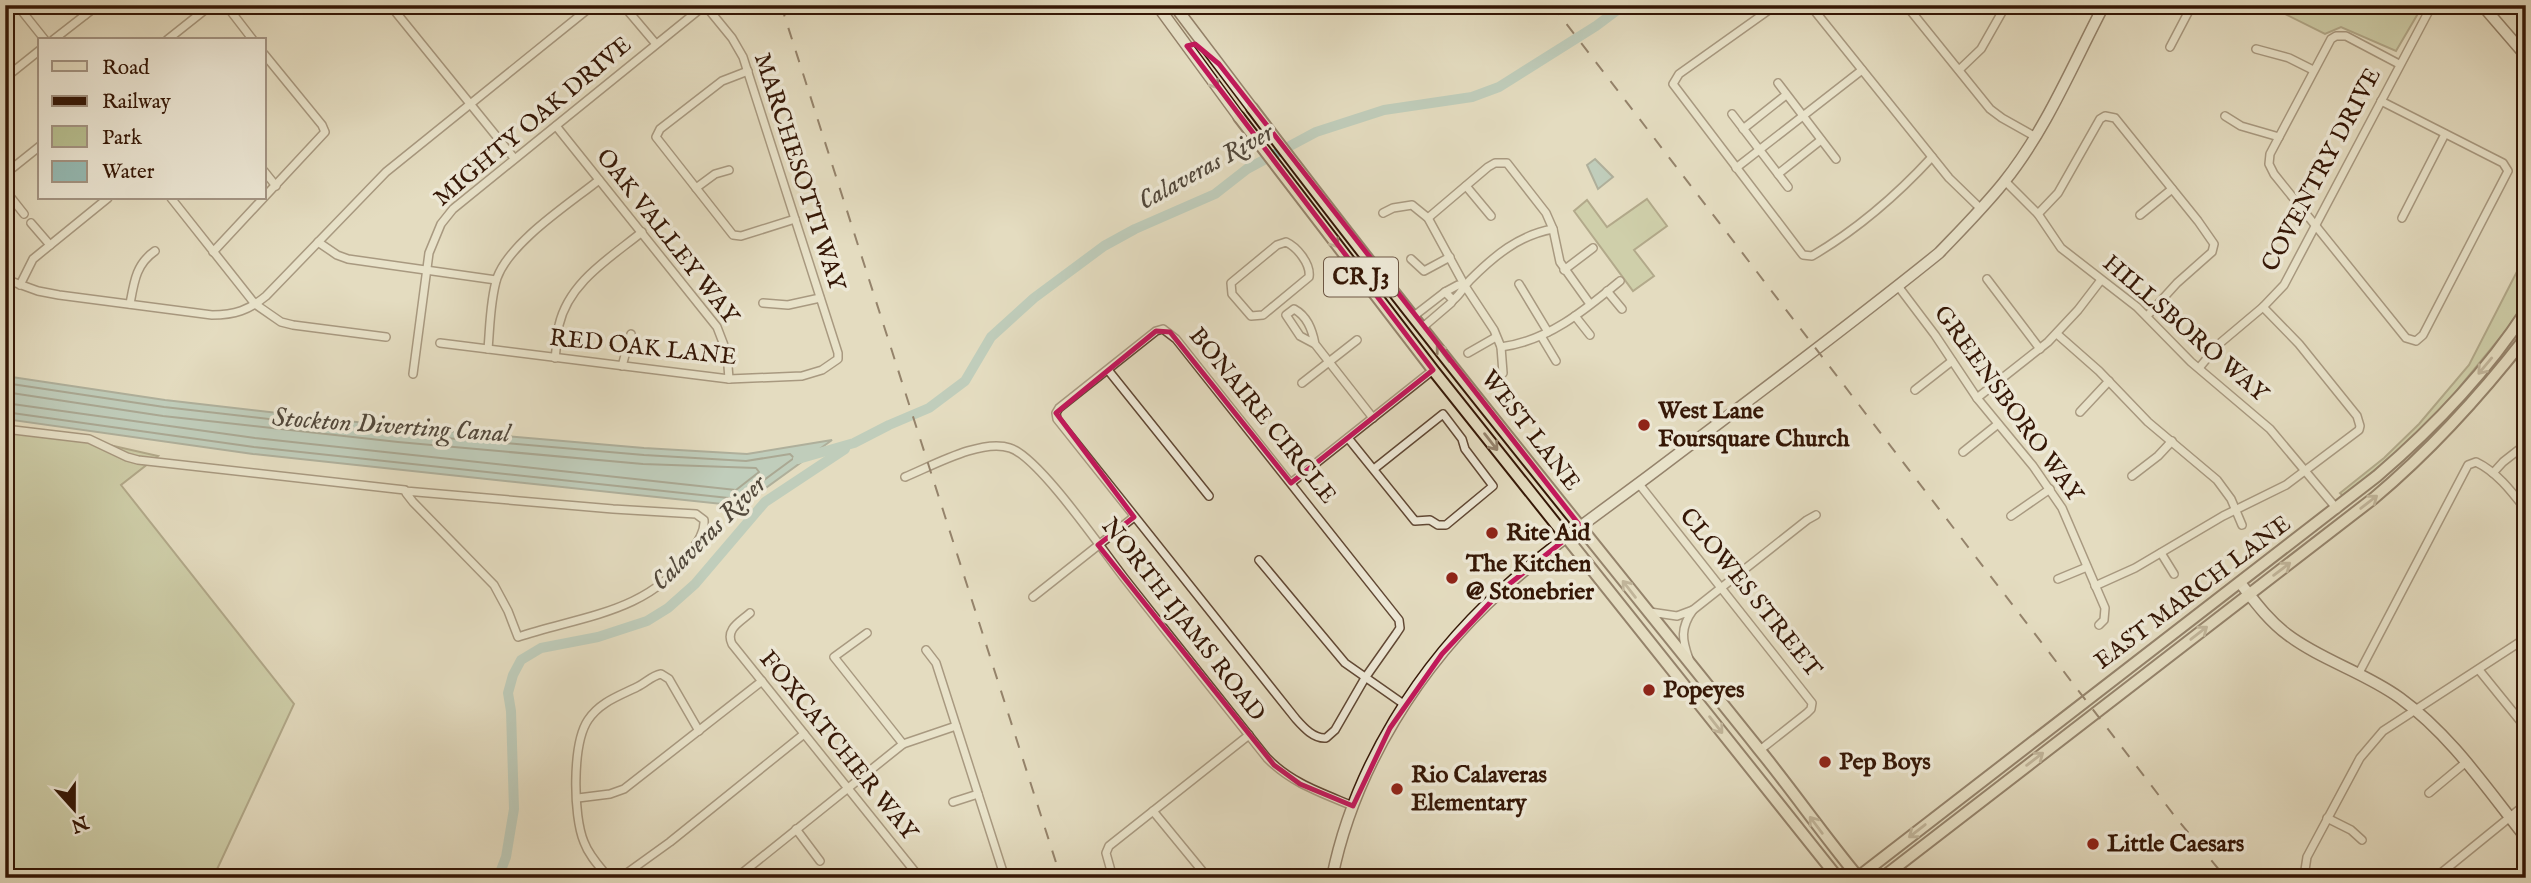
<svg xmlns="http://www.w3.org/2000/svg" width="2531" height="883" font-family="'IM FELL English',serif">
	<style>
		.green { fill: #b7bf90; stroke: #766b4b; stroke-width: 2 }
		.water { fill: #95bbb5; stroke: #6f796f; stroke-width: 2 }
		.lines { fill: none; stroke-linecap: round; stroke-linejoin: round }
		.shore { stroke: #65695e; stroke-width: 2 }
		.river { stroke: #95bbb5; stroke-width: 10 }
		.street-casing { stroke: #614834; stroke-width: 10 }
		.secondary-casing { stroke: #351706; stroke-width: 13 }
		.primary-casing { stroke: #351706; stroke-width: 14 }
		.street { stroke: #ede8d6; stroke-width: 7 }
		.secondary { stroke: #ede8d6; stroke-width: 10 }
		.primary { stroke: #e4dcc0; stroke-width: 10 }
		.rail { stroke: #351706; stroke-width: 2; stroke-dasharray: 12 12; stroke-linecap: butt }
		.oneway { stroke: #9a8a78 }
		.oneway2 { stroke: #95836c }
		.marked { fill: none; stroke: #c2185b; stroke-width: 5; stroke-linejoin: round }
		.poi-dot { fill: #8f2418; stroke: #ede8d6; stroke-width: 2.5 }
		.labels { text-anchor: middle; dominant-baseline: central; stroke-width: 7; stroke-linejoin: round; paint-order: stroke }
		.shield { fill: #ede8d6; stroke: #6c5644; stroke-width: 2 }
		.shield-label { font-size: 23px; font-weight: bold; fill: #351706 }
		.street-label { font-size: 24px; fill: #351706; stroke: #ede8d6 }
		.poi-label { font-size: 24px; font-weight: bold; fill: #351706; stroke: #ede8d6; text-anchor: start }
		.water-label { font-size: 26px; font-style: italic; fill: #52483b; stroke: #ede8d6 }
	</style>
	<rect width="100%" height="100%" fill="#e4dcc0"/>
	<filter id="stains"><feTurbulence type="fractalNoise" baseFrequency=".00286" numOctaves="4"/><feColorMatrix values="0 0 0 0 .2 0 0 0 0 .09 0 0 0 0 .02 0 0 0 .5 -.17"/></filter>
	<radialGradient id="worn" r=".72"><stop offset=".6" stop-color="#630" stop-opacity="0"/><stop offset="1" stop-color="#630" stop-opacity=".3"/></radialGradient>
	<g class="green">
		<path d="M2285 5H2423L2396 51 2341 27 2325 34 2279 11Z"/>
		<path d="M1647 199 1667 226 1634 250 1654 276 1633 291 1574 211 1587 200 1607 227Z"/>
		<path d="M2526 254V302L2504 333 2440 411 2408 443 2343 496 2340 493 2384 458 2419 424 2469 365Z"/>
		<path d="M5 430 96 442 158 456 121 485 294 704 213 878H30L5 876Z"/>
	</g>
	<g class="water">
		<path d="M1595 159 1613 177 1598 189 1587 165Z"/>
		<path d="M5 376 165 400 400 427 644 448 747 454 832 440 741 506 253 454 5 419Z"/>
	</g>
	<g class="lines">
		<g class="shore">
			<path d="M5 383 164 407 399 434 644 455 746 461 790 454 794 458 738 499 254 447 5 412"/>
			<path d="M5 392 163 416 398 442 643 464 756 468 759 472 736 490 255 438 5 403"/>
		</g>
		<g class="river">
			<path d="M798 459 854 443 889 425 929 408 965 381 991 337 1034 298 1104 246 1135 229 1215 194 1247 169 1316 132 1384 110 1472 97 1499 87 1596 26 1624 5"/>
			<path d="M498 878 506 857 514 809 511 711 508 693 513 675 521 660 541 648 598 637 647 621 668 608 695 584 765 502 845 449"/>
		</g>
		<g class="street-casing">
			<g id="street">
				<path d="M17 5 45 40"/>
				<path d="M77 5 85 15"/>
				<path d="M226 5 253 40"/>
				<path d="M390 5 514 158"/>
				<path d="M623 5 656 44"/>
				<path d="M1776 5 1679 74 1673 84 1803 255 1812 256C1858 229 1896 196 1932 157"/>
				<path d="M1810 5 1949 178 1981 209"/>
				<path d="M1906 5 1990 109 2002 118 2034 136"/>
				<path d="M2266 5H2271"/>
				<path d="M53 40 98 5"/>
				<path d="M167 40 211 5"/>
				<path d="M2170 47 2192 5"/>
				<path d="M2256 49 2289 58 2313 70"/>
				<path d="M1959 70 1981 49 2006 5"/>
				<path d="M748 71 722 81 660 129 656 137 733 235 741 236 795 219"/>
				<path d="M5 78 40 50"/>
				<path d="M1778 83 1836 159"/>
				<path d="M2381 101 2503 163 2508 171 2423 335 2416 341 2406 338 2274 174 2269 164 2270 154 2331 39 2336 36H2346L2399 64"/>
				<path d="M1732 114 1788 187"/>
				<path d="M2225 116 2241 126 2279 137"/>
				<path d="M556 126 717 327 727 353 729 379"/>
				<path d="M1743 129 1786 95"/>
				<path d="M1736 168 1862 70"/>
				<path d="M264 171 276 186"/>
				<path d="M5 174 40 146"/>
				<path d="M1778 174 1821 140"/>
				<path d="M2005 181 2038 214 2061 248 2137 307 2191 362 2270 429 2337 509"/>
				<path d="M1466 186 1491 216"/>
				<path d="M696 188 715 174 729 170"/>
				<path d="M5 190 24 214"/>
				<path d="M171 198 255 304 281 322 293 325 386 337"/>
				<path d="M1383 213 1393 208 1412 205 1428 218 1465 286 1494 330 1501 347 1503 373"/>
				<path d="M2038 214 2058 193 2100 119 2105 116 2115 118 2198 221 2214 244 2212 252 2177 283 2147 316"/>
				<path d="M2140 215 2172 189"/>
				<path d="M1428 218 1488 167 1495 163H1507L1546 213 1553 229 1560 262 1590 304"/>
				<path d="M2402 218 2445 134"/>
				<path d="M31 223 50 245"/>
				<path d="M318 242 337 255 348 259 496 280"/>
				<path d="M1286 242C1297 247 1311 264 1309 277L1263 315 1251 316 1232 294 1231 283 1277 245Z"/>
				<path d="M213 252 325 132 322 125 264 54"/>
				<path d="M1411 259 1424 271 1450 257"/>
				<path d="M1564 270 1593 248"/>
				<path d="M5 279 38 291 59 295 212 315C235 315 249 310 266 296L386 172 593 5"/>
				<path d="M1987 279 2040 349"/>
				<path d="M1519 284 1548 332"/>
				<path d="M20 285 33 259 108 198"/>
				<path d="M1898 286 1935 335 1977 398 2033 466 2062 508 2105 608 2104 620 2099 625"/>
				<path d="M1607 291 1622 309"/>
				<path d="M1445 292 1458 285 1465 286"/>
				<path d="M1453 300C1461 294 1463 287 1470 280 1494 256 1519 235 1553 229"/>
				<path d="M763 303 788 305 820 298"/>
				<path d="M130 304C134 282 136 264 155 251"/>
				<path d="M1414 316 1445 292 1453 300 1451 303 1423 327"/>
				<path d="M1575 316 1590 335"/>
				<path d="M1163 329 1176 339 1399 620 1400 628 1396 634 1365 678 1335 730 1326 738C1314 739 1304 728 1296 719L1057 419 1056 413 1059 408 1156 331Z"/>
				<path d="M2057 334 2099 371 2148 422 2217 480 2231 499 2242 525"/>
				<path d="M1541 336 1556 361"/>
				<path d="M1315 344C1312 329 1307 316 1294 309L1286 315 1300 336 1315 344 1373 418"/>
				<path d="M1501 347C1548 341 1585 310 1620 281"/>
				<path d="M488 349C490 327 490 300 497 278 510 242 569 204 599 180"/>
				<path d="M1468 353 1496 337"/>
				<path d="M555 358C557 347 556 335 559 325 569 282 610 258 642 232"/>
				<path d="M622 366 631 334"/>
				<path d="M2199 368 2219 344 2263 307 2284 285 2432 5"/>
				<path d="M1108 370 1209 496"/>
				<path d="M413 374 429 253 441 224 453 209 705 5 732 38 743 57 838 353V359L822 370 802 376 729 379 440 343"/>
				<path d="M1302 383 1357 340"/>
				<path d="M1915 390 1952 361"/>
				<path d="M1977 398 2048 342 2078 310 2101 280"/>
				<path d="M2080 412 2109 381"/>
				<path d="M5 429 89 439 127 457 138 460 405 490 406 493 413 502 494 585 508 611 518 637C580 616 649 613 689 554 696 544 705 533 704 520L696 514 613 509 405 491"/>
				<path d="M1348 438 1415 521 1430 520 1438 525H1446L1493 486 1465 449 1462 439 1443 414 1374 469"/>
				<path d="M1963 452 1998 424"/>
				<path d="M2493 473 2503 462 2526 444"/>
				<path d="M2132 476 2158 456 2172 441"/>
				<path d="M905 477C932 466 982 438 1010 448 1039 457 1103 551 1125 579 1172 639 1220 699 1267 758 1291 783 1322 793 1353 806"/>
				<path d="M1291 483 1433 370"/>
				<path d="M1639 484 1812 703 1811 709 1807 713 1760 750"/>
				<path d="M2011 516 2050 489"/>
				<path d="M2161 553 2174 574"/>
				<path d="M1259 560 1345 663 1405 705"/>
				<path d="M2058 579 2087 567"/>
				<path d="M2095 586 2135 568 2223 516 2286 485 2359 430 2360 426 2357 416 2299 344 2263 307"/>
				<path d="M1033 597 1134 517"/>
				<path d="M1693 610 1807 520 1816 515"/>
				<path d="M1650 612 1677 616 1693 610C1680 628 1682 640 1689 659"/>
				<path d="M750 613C740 622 725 629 732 644L920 878"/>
				<path d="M867 633 834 657 903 744"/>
				<path d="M926 650 936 663 1005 878"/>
				<path d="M2479 670 2526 728"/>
				<path d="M2359 673 2468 465 2476 462C2497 472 2512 492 2526 510"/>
				<path d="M2429 793 2465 763"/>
				<path d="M578 798 610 794 624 789 762 681"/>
				<path d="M953 802 978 794"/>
				<path d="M1153 811 1208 878"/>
				<path d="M2327 818 2351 830 2362 840"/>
				<path d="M796 829 820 861"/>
				<path d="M609 878C600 867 589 856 584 842 573 816 572 744 588 720 600 702 619 696 637 687 646 683 651 676 661 674L669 679 699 731"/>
				<path d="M620 878 670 842 804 734"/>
				<path d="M736 878 903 744 956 726"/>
				<path d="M1113 878 1106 853 1109 846 1249 735"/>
				<path d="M2311 878 2305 870 2307 857 2360 758 2383 731 2526 638"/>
				<path d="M2435 878 2526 804"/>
			</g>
		</g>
		<g class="secondary-casing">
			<g id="secondary">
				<path d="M1157 5 1239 117"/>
				<path d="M1174 5 1252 108"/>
				<path d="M2482 5 2526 56"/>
				<path d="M2241 584C2255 602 2269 621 2288 635 2321 660 2366 673 2400 698 2451 735 2487 789 2526 838"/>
				<path d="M1332 878C1354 768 1420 664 1502 590 1553 544 1611 505 1666 463 1757 394 1850 325 1939 253 1961 230 1984 207 2004 182 2046 130 2073 64 2104 5"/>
			</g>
		</g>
		<g class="primary-casing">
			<g id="primary">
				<path d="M1252 108C1416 325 1588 536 1758 748 1793 791 1824 836 1859 878"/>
				<path d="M1239 117 1433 370 1838 878"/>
				<path d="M1857 878 2377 476C2433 428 2485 374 2526 311"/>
				<path d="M1882 878 2374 498C2431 450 2480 396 2526 337"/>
			</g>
		</g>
		<use href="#street" class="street"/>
		<use href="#secondary" class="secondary"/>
		<use href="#primary" class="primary"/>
		<g class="rail">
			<path d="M781 5 1061 878"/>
			<path d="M1552 5 2177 819 2226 878"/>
		</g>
	</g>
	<defs><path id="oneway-shaft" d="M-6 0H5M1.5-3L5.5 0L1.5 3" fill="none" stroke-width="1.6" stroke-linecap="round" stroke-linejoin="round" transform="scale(1.75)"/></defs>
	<use class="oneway" href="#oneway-shaft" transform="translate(1212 80) rotate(54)"/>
	<g class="oneway2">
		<use href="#oneway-shaft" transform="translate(1332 239) rotate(53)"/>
		<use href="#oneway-shaft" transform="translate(1443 353) rotate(-127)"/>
		<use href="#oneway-shaft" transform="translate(2485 366) rotate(130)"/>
		<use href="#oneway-shaft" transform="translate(1491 442) rotate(52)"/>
		<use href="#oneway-shaft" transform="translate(2369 502) rotate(-38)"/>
		<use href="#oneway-shaft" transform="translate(2282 569) rotate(-37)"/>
		<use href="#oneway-shaft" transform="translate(1629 589) rotate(-128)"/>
		<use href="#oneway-shaft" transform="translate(2199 633) rotate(-38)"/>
		<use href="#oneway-shaft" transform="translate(1716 725) rotate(52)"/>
		<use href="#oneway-shaft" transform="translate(2035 759) rotate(-37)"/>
		<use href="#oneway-shaft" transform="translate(1816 825) rotate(-127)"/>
		<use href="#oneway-shaft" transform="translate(1917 831) rotate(142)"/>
	</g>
	<path d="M0 0H2531V883H0ZM1195 44 1219 64 1581 527 1503 589 1442 654 1390 728 1353 806 1300 784 1274 765 1098 545 1134 517 1056 413 1156 331 1170 332 1291 483 1433 370 1187 46Z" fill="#e4dcc0" fill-opacity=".55" fill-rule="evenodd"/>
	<path class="marked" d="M1195 44 1219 64 1581 527 1503 589 1442 654 1390 728 1353 806 1300 784 1274 765 1098 545 1134 517 1056 413 1156 331 1170 332 1291 483 1433 370 1187 46Z"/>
	<g class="poi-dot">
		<circle cx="1644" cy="425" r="7"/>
		<circle cx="1492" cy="533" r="7"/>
		<circle cx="1452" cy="578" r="7"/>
		<circle cx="1649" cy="690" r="7"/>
		<circle cx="1825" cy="762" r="7"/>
		<circle cx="1397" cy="789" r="7"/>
		<circle cx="2093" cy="844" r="7"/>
	</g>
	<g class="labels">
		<rect class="shield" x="1324" y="257.5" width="74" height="39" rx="5"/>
		<g class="shield-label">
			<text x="1361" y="277">CR J3</text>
		</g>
		<g class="street-label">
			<text transform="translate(533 122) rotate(-40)">MIGHTY OAK DRIVE</text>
			<text transform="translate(2322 170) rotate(-62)">COVENTRY DRIVE</text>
			<text transform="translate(799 172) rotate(72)">MARCHESOTTI WAY</text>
			<text transform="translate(667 237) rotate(52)">OAK VALLEY WAY</text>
			<text transform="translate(2185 329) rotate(41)">HILLSBORO WAY</text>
			<text transform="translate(643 348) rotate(6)">RED OAK LANE</text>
			<text transform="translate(2008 404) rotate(54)">GREENSBORO WAY</text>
			<text transform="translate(1262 416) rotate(51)">BONAIRE CIRCLE</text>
			<text transform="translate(1530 431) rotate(52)">WEST LANE</text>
			<text transform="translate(1750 593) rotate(51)">CLOWES STREET</text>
			<text transform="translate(2193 593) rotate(-37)">EAST MARCH LANE</text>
			<text transform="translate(1183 620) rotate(52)">NORTH IJAMS ROAD</text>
			<text transform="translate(838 746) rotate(51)">FOXCATCHER WAY</text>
		</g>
		<g class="poi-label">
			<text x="1658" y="411">West Lane<tspan x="1658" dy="28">Foursquare Church</tspan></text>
			<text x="1506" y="533">Rite Aid</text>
			<text x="1466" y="564">The Kitchen<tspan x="1466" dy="28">@ Stonebrier</tspan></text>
			<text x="1663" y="690">Popeyes</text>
			<text x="1839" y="762">Pep Boys</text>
			<text x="1411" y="775">Rio Calaveras<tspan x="1411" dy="28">Elementary</tspan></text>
			<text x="2107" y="844">Little Caesars</text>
		</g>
		<g class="water-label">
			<text transform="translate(1206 167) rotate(-29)">Calaveras River</text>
			<text transform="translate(391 426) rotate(4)">Stockton Diverting Canal</text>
			<text transform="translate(709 533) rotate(-45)">Calaveras River</text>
		</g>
	</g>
	<rect width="2531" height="883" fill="none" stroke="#e4dcc0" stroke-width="28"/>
	<rect x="7" y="7" width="2517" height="869" fill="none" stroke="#351706" stroke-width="3.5"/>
	<rect x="14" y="14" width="2503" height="855" fill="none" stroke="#351706" stroke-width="2"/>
	<rect x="38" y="38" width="228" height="161" fill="#ede8d6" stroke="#a39483" stroke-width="2"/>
	<rect x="52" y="61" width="35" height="10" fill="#e4dcc0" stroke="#a39483" stroke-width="2"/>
	<text x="102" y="74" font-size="21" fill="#351706">Road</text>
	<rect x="52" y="96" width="35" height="10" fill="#351706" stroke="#a39483" stroke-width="2"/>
	<text x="102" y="108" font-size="21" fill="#351706">Railway</text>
	<rect x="52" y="126" width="35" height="21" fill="#b7bf90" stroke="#a39483" stroke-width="2"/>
	<text x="102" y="144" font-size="21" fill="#351706">Park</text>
	<rect x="52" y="161" width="35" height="21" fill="#95bbb5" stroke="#a39483" stroke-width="2"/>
	<text x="102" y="178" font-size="21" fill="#351706">Water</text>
	<g transform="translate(74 809) rotate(159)" stroke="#ede8d6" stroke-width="5" paint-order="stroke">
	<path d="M0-5L12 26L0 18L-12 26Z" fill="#351706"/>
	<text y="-10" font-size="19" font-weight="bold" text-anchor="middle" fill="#351706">N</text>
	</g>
	<rect width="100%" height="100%" filter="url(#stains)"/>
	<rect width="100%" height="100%" fill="url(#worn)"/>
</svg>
